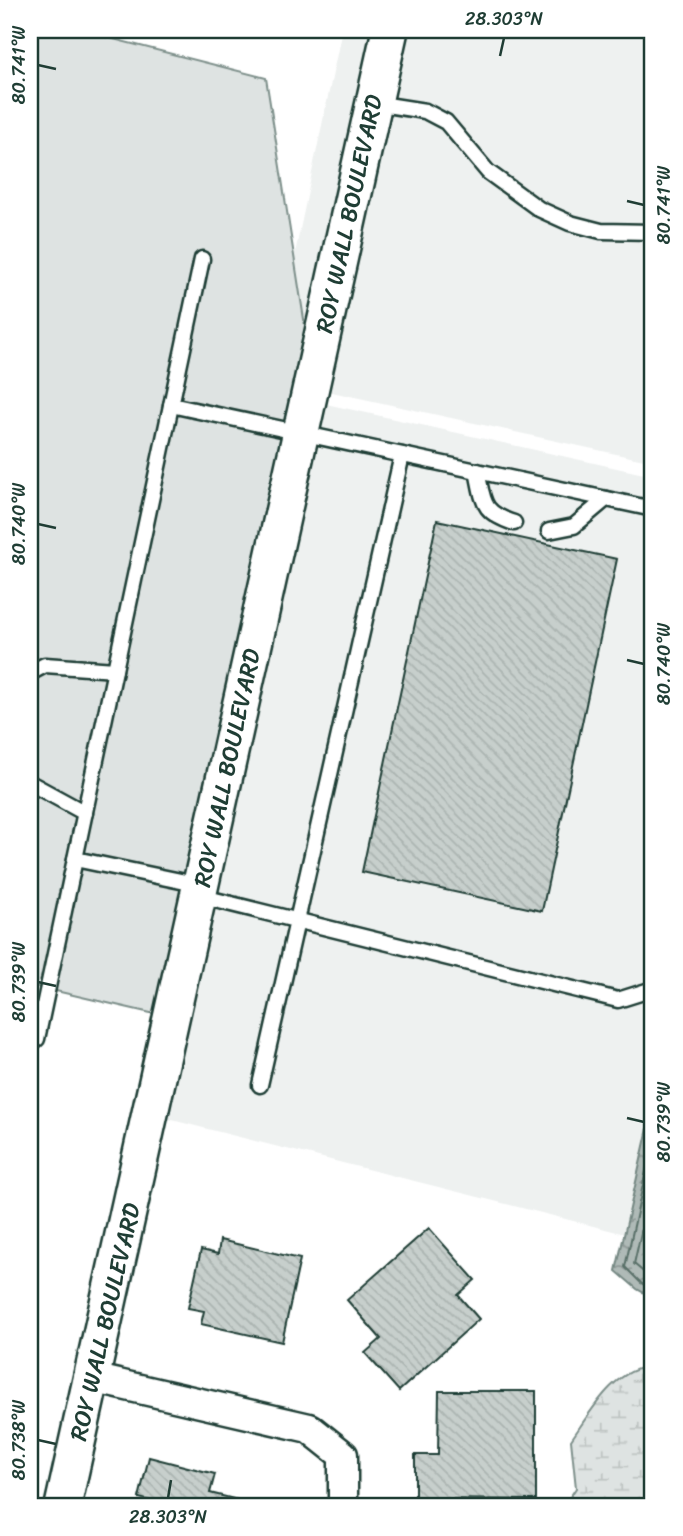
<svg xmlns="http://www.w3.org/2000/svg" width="683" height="1536" font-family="Sriracha,sans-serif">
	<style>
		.built { fill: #eef1f0 }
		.grass { fill: #dee3e2; stroke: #7e908b; stroke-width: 2 }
		.wetland { fill: url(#wetland-marsh); stroke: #7e908b; stroke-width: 2 }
		.water { fill: url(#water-ripples); stroke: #758883; stroke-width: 2 }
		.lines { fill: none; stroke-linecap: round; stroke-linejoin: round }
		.shore { stroke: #596f68; stroke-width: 2 }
		.building { fill: url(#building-back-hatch); stroke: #1f3d34; stroke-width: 2 }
		.service-casing { stroke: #1f3d34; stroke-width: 19 }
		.minor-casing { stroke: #1f3d34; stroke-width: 33 }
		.tertiary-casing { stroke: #1f3d34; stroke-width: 40 }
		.service { stroke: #fff; stroke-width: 14 }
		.minor { stroke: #fff; stroke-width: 28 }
		.tertiary { stroke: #fff; stroke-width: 35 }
		.ticks { fill: none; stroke: #1f3d34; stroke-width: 2.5 }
		.labels { text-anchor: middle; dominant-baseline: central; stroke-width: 6; stroke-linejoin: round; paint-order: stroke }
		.street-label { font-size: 24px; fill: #1f3d34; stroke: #fff }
		.neatline { fill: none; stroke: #1f3d34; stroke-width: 2.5 }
		.ticks-label { font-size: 18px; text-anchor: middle; fill: #1f3d34 }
	</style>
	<defs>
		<pattern id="wetland-marsh" width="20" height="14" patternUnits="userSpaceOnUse" patternTransform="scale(1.75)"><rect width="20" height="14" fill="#dee3e2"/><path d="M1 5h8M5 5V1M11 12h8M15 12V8" fill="none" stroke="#bec4c2"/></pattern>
		<pattern id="water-ripples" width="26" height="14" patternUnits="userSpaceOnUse" patternTransform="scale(1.75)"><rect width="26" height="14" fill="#afbab7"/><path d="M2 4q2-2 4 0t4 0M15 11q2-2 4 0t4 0" fill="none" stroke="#8e9896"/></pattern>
		<pattern id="building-back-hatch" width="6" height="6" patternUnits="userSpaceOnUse" patternTransform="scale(1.75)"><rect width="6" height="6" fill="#c7cfcc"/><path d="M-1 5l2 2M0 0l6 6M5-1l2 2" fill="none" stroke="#aab3b0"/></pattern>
	</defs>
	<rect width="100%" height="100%" fill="#fff"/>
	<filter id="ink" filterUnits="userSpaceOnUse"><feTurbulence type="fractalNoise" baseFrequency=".0143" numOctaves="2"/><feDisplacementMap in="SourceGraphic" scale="14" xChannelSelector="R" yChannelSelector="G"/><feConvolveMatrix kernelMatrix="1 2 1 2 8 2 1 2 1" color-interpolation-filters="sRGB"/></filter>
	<g filter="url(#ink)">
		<g class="built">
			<path d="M342 30H372L306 332 294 258Z"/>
			<path d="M408 30H653V462L327 391Z"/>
			<path d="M326 404 653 476V1106L625 1234 168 1119Z"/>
		</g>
		<path class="grass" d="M30 30H78L266 78 306 332 155 1014 30 985Z"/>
		<path class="wetland" d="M653 1366V1506H564L576 1488 571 1440C592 1410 614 1368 653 1366Z"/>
		<path class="water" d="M653 1106V1298L637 1289 616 1271Z"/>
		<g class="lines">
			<g class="shore">
				<path d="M653 1139 625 1267 641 1283 653 1290"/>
				<path d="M653 1179 634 1264 653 1280"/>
			</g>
		</g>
		<g class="building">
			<path d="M437 520 617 559 542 911 362 872Z"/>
			<path d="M429 1228 475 1280 458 1295 479 1319 399 1391 365 1353 381 1339 347 1300Z"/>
			<path d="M220 1240 300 1259 282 1342 201 1324 204 1311 188 1308 201 1250 218 1254Z"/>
			<path d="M439 1391H536V1500L415 1499V1455H438Z"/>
			<path d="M149 1457 215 1474 210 1493 262 1506H170L139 1498Z"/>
		</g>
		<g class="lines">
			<g class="service-casing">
				<g id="service">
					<path d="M374 103 425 111 446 122 488 172 539 209 570 223 601 231 653 232"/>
					<path d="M171 405 653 509"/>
					<path d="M477 471C484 502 481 512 514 523"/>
					<path d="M549 531 574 526 606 499"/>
					<path d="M30 673 45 665 115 670"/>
					<path d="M30 783 85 813"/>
					<path d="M75 859 202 259"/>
					<path d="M199 896 618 1000 653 989"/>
					<path d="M30 1044 37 1039 75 859 200 885"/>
					<path d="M260 1085 402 455"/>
				</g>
			</g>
			<g class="minor-casing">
				<path id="minor" d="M92 1378 309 1428 343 1455V1506"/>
			</g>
			<g class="tertiary-casing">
				<path id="tertiary" d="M63 1506 390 30"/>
			</g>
			<use href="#service" class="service"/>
			<use href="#minor" class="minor"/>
			<use href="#tertiary" class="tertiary"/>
		</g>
	</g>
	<path class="ticks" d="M500 56 504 38M38 65 56 69M627 201 644 205M38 524 56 528M627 660 644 664M38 982 56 986M627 1118 644 1122M38 1440 56 1444M168 1498 171 1480"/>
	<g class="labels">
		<g class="street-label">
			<text transform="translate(349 214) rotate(-78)">ROY WALL BOULEVARD</text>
			<text transform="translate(227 768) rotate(-78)">ROY WALL BOULEVARD</text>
			<text transform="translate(105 1322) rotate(-77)">ROY WALL BOULEVARD</text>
		</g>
	</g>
	<rect width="683" height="1536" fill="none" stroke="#fff" stroke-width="77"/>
	<rect x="38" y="38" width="606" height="1460" class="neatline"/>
	<g class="ticks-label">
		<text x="504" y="25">28.303°N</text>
		<text transform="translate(19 65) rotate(-90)" y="6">80.741°W</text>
		<text transform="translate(664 205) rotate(-90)" y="6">80.741°W</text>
		<text transform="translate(19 524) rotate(-90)" y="6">80.740°W</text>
		<text transform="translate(664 664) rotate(-90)" y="6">80.740°W</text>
		<text transform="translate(19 982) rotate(-90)" y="6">80.739°W</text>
		<text transform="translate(664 1122) rotate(-90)" y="6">80.739°W</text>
		<text transform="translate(19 1440) rotate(-90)" y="6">80.738°W</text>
		<text x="168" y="1523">28.303°N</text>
	</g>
</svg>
